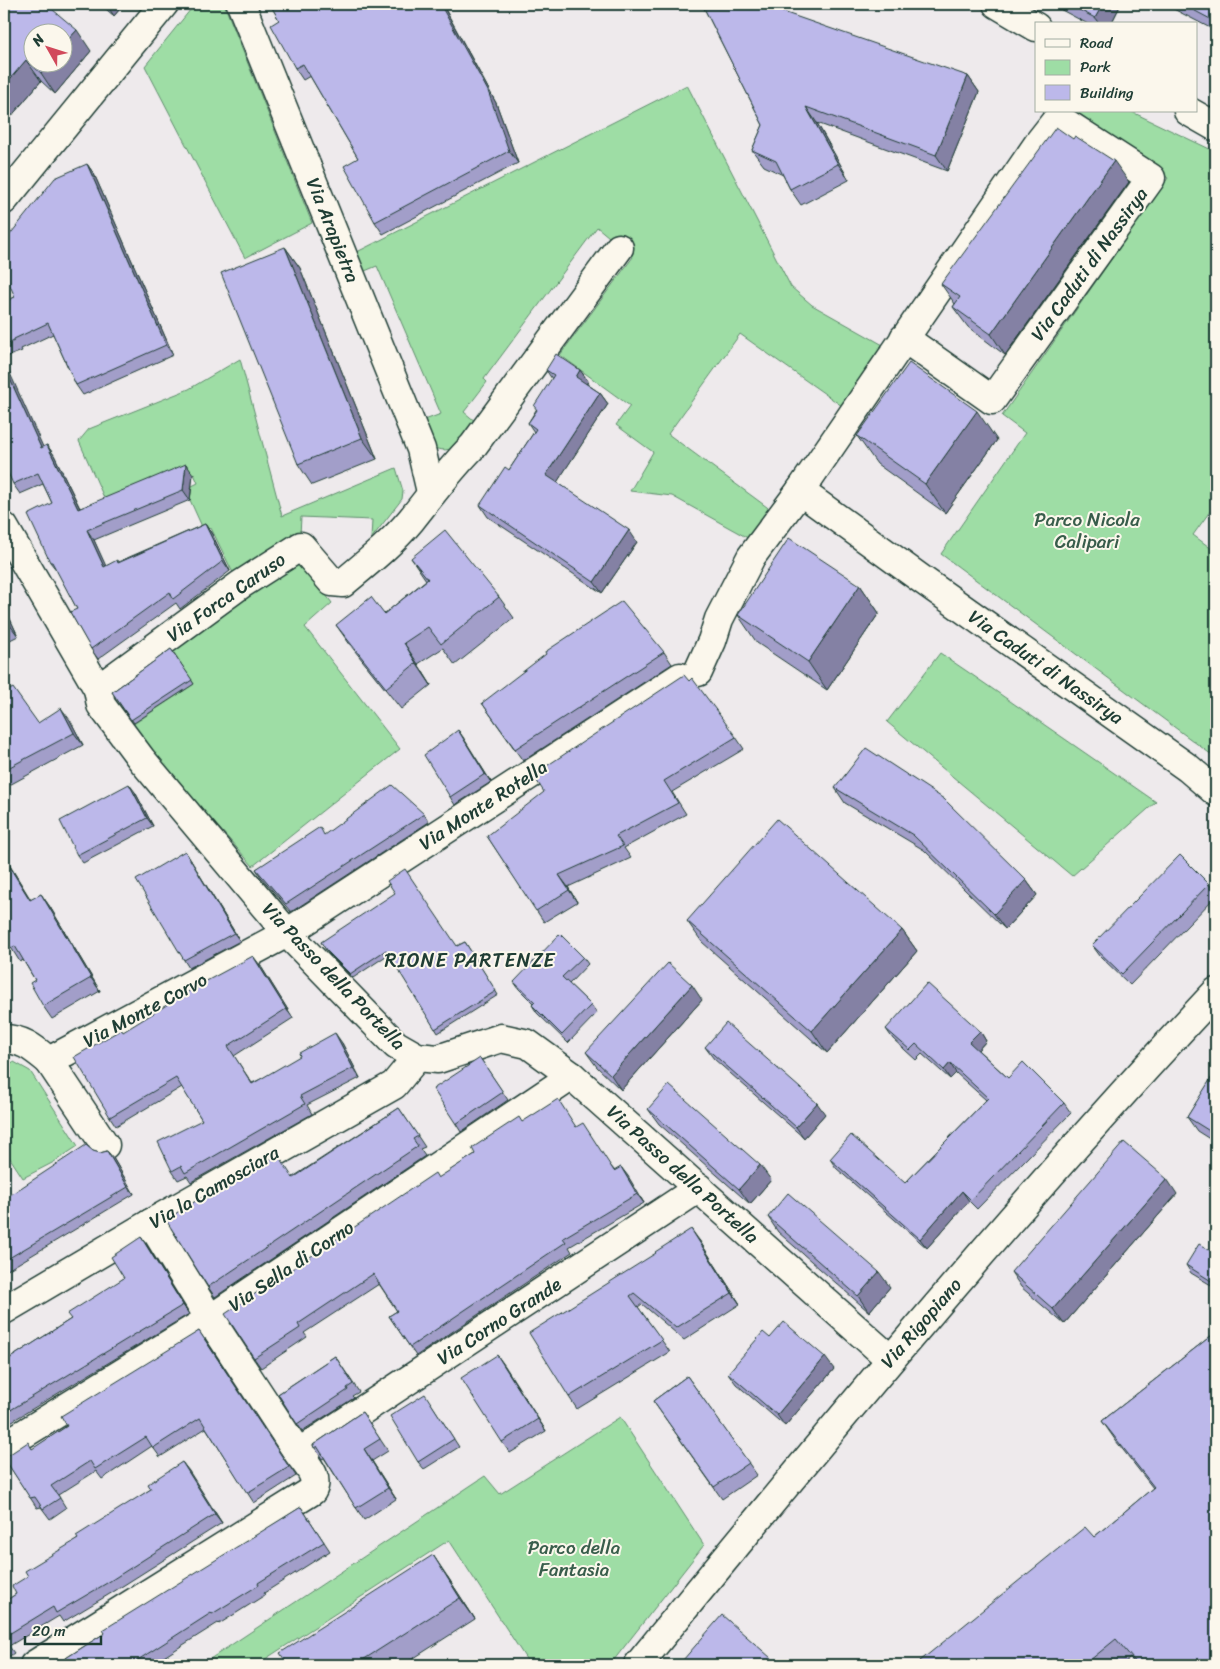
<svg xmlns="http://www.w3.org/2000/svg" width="1220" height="1669" font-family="Sriracha,sans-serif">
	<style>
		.green { fill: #9edda5; stroke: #5e8d6c }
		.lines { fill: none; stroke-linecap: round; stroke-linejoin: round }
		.minor-casing { stroke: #1f3d34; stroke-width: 31 }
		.minor { stroke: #fbf7ec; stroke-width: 28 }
		.wall { fill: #a29ec9; stroke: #1f3d34 }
		.shaded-wall { fill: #8481a4; stroke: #1f3d34 }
		.building { fill: #bcb8ea; stroke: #1f3d34 }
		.labels { text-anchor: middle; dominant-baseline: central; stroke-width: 4; stroke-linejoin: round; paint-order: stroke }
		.street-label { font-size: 19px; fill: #1f3d34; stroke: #fbf7ec }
		.park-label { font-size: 19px; fill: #385d4b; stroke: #fbf7ec }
		.neighbourhood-label { font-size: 20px; letter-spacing: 1px; fill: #1f3d34; stroke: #fbf7ec }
	</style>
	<rect width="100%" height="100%" fill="#eeeaec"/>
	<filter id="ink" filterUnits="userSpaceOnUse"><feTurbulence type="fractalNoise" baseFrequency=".02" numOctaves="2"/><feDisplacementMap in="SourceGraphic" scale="10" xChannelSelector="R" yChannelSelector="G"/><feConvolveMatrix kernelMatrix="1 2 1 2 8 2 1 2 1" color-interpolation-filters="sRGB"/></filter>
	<g filter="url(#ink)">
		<g class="green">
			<path d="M195 4H224L312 223 245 258 145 66Z"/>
			<path d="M687 85 791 287 812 305 883 345 842 406 740 334 668 434 775 513 755 542 672 496 630 491 653 452 616 425 630 406 560 355 633 257 597 227 484 379 487 382 464 412 476 422C465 437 457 456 434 448L422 421 441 414 377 266 360 273 353 254Z"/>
			<path d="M1076 111H1130L1216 152V503L1193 535 1216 552V758L941 554 1025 433 1002 416 1168 178Z"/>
			<path d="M240 359 282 516 396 468 403 491 402 499 371 539 372 520 301 517 300 535 291 533 297 543 236 579 211 528 204 531 190 500 192 486 198 483 194 474 109 509 79 441 89 429 189 389Z"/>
			<path d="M297 556 332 603 305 627 400 749 253 866 129 727 194 684 169 645Z"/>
			<path d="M940 653 968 672 1156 802 1072 876 887 722Z"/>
			<path d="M14 1062 30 1071 78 1146 54 1162 23 1178 4 1149V1064Z"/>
			<path d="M620 1417 704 1545 610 1665H537L528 1662 449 1540 256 1665H201L485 1476 500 1494Z"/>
		</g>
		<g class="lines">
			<g class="minor-casing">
				<g id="minor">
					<path d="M241 4 421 449 431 492"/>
					<path d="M997 4 1036 27"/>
					<path d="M1188 111 1216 127"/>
					<path d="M4 200 164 4"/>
					<path d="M800 491 924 581 1188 768 1216 792"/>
					<path d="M4 527 98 689 101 705 142 760 287 933 396 1045 417 1057 438 1059 501 1038 528 1044 572 1076 890 1359"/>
					<path d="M698 672 712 641 719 619 751 557 800 491 1040 141 1058 118 1151 178 992 400 904 338"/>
					<path d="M98 689 240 585 301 546 332 582 343 583C367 563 391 544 411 520 431 495 450 469 473 446L619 248"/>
					<path d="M4 1039C23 1039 34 1049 49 1061L287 933 680 677"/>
					<path d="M49 1061 105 1145"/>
					<path d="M151 1223 210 1319 298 1453 699 1188"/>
					<path d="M4 1310 151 1223 394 1085 417 1057"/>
					<path d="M4 1446 210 1319 572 1076"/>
					<path d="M34 1665 312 1491C320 1477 307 1465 298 1453"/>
					<path d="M638 1665C825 1436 1014 1208 1216 992"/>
				</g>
			</g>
			<use href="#minor" class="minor"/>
		</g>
		<g class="wall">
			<path d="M4 4 91 51 55 94 41 81 4 125Z"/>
			<path d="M100 4H124L114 16Z"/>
			<path d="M270 4H446L443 5 496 103 518 163 383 234 375 222 358 158 310 76 303 80 295 68 279 20Z"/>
			<path d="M702 4 968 76 979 92 947 171 817 123 849 180 801 205 790 189 783 175 764 166 752 150 763 125Z"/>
			<path d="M1053 4H1121L1111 24H1088L1054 6Z"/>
			<path d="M1164 4H1216V31Z"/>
			<path d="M87 164 94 174 173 355 83 395 76 385 53 334 21 349 22 351 4 358V302L15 297Z"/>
			<path d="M1129 182 1005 355 968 327 953 307 955 304 941 284Z"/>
			<path d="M285 247 300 268 377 459 312 485 298 464Z"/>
			<path d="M546 370H580L588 381 587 384 600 393 608 404 557 482 637 542 602 593 488 517 480 505 509 470 534 432 528 423 536 410 552 379Z"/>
			<path d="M857 436 997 440 945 513 877 464Z"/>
			<path d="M47 445 54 455 80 508 193 474 190 500 94 540 105 566 118 562 205 524 212 534 230 571 180 609 176 603 98 659 91 649 77 609 58 572 50 562 52 503 43 484 20 494 13 484 43 447Z"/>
			<path d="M411 558 499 597 514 618 455 665 443 648 418 664 431 685 401 709 351 646 336 625 384 614 426 580Z"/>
			<path d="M860 585 879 613 827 690 757 643 738 615Z"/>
			<path d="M4 606 18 636 4 643Z"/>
			<path d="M171 649 194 684 134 723 112 692Z"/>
			<path d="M664 652 672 664 523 761 482 703Z"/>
			<path d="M4 693 38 723 70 720 83 745 4 788Z"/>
			<path d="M458 730 491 782 455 805 450 797Z"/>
			<path d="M736 737 744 749 672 792 686 814 624 848 631 858 568 887 577 902 544 922 487 836Z"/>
			<path d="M835 788 1026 880 1037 895 1005 929 924 850 845 803Z"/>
			<path d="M135 792 153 826 83 863 77 855Z"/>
			<path d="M424 814 429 822 291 912 261 877 256 869 325 835Z"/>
			<path d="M185 851 240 941 189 968 184 960Z"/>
			<path d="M4 856 31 900 41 894 50 907 100 991 52 1019 43 1006 35 980 23 960 20 962 7 941 4 943Z"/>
			<path d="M1209 884 1216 894V896L1130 985 1100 956 1092 945Z"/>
			<path d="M687 921 902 930 917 951 827 1053 702 942Z"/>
			<path d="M321 942 457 946 465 942 498 995 438 1033 389 954 353 978 329 954Z"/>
			<path d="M583 957 588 964 569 984 591 1005 597 1013 568 1043 537 1013 532 1005 534 1004 519 989 514 982Z"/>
			<path d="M260 965 293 1018 234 1056 252 1083 342 1043 360 1078 307 1105 312 1114 191 1182 187 1176 178 1180 172 1171 202 1120 182 1087 116 1126 110 1117 124 1032Z"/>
			<path d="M702 1000 621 1090 597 1067 586 1052Z"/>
			<path d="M886 1029 980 1031 986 1041 978 1050 1008 1078 1064 1103 1071 1113 977 1209 969 1201 927 1248 836 1168 830 1159 905 1183 986 1100 956 1073 950 1079 922 1054 916 1060 893 1039Z"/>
			<path d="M705 1047 825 1114 804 1138 714 1059Z"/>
			<path d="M480 1058 508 1100 461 1132 456 1124Z"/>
			<path d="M1216 1072V1143L1197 1131 1187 1117Z"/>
			<path d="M399 1108 425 1147 420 1149 425 1156 215 1297 208 1287 293 1177Z"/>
			<path d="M648 1109 771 1180 750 1204 659 1124Z"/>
			<path d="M523 1122 576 1127 615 1171 621 1167 644 1203 569 1247 572 1252 416 1356 389 1316 397 1311 379 1284 304 1333 307 1337 261 1368 254 1358 439 1178Z"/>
			<path d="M93 1151 100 1153 107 1151 113 1158 134 1194 4 1272V1199Z"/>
			<path d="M1177 1194 1064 1324 1021 1287 1011 1272Z"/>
			<path d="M768 1217 890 1287 869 1312 778 1232Z"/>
			<path d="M141 1237 189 1314 4 1426V1362L71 1319 124 1278Z"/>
			<path d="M699 1240 740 1304 684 1340 642 1304 638 1307 670 1352 577 1409 569 1397 656 1253Z"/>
			<path d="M1216 1254V1288L1191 1273 1186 1265Z"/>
			<path d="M199 1331 296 1476 254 1503 206 1428 160 1457 152 1446 102 1479 96 1471 58 1495 66 1508 50 1519 41 1507 37 1508 4 1458 33 1449 67 1426Z"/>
			<path d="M1216 1332V1665H1136L1130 1658 1122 1665H923L920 1661 1094 1537 1153 1488 1116 1441 1102 1421Z"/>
			<path d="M770 1338 834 1369 785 1426 736 1384 728 1373Z"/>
			<path d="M497 1355 546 1431 510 1453 502 1442Z"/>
			<path d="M335 1356 359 1392 352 1396 354 1398 302 1431 278 1394Z"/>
			<path d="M687 1376 757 1475 722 1499 653 1401Z"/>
			<path d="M430 1402 459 1447 424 1469 418 1462Z"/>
			<path d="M362 1412 388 1451 372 1461 396 1499 364 1520 324 1458 322 1459 313 1445Z"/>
			<path d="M182 1462 222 1523 113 1592 63 1622 59 1616 9 1646 14 1653 4 1660V1602L16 1594 28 1576 78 1539 151 1489Z"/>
			<path d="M301 1507 330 1551 264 1593 265 1595 219 1624 218 1623 151 1665H55Z"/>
			<path d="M447 1576 475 1619 403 1665H288Z"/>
		</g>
		<g class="shaded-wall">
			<path d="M106 4H124L114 16Z"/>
			<path d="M440 4H442L496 103 518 163 509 151Z"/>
			<path d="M1103 4H1121L1111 24H1099L1095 18Z"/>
			<path d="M77 30 91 51 55 94 41 73 49 62H62V46Z"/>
			<path d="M26 60 41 81 4 125V86Z"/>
			<path d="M968 76 979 92 947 171 936 155Z"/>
			<path d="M806 107 817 123 849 180 838 164Z"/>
			<path d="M1114 161 1129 182 1005 355 991 334Z"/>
			<path d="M87 164 94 174 173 355 166 345Z"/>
			<path d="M285 247 300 268 377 459 362 438Z"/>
			<path d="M4 360 48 458 41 448 4 366Z"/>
			<path d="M580 370 588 381 584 388 576 377Z"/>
			<path d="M600 393 608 404 554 487 546 475Z"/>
			<path d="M977 411 997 440 945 513 925 484Z"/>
			<path d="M47 445 54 455 85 519 78 509Z"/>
			<path d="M186 464 193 474 190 500 183 490Z"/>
			<path d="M205 524 212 534 230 571 223 561Z"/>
			<path d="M87 530 94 540 111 577 104 567Z"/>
			<path d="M629 530 637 542 602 593 594 582Z"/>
			<path d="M860 585 879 613 827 690 808 662Z"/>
			<path d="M4 606 18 636 9 624 4 612Z"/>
			<path d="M404 643 418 664 431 685 416 663Z"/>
			<path d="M61 708 70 720 83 745 74 733Z"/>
			<path d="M458 730 463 737 491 782 485 774Z"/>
			<path d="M129 784 135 792 153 826 147 818Z"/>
			<path d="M185 851 190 859 240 941 234 933Z"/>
			<path d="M4 856 39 914 30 900 4 858Z"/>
			<path d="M559 875 568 887 577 902Z"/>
			<path d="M1026 880 1037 895 1005 929 994 914Z"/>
			<path d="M41 894 50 907 100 991 91 978Z"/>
			<path d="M902 930 917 951 827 1053 812 1031Z"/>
			<path d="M253 956 260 965 293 1018 286 1009Z"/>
			<path d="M692 985 702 1000 621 1090 611 1075Z"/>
			<path d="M980 1031 986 1041 976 1052 969 1042Z"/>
			<path d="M335 1033 342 1043 360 1078 353 1068Z"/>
			<path d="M950 1063 956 1073 950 1079 944 1070Z"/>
			<path d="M817 1103 825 1114 804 1138 796 1127Z"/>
			<path d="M107 1151 113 1158 134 1194 128 1187Z"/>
			<path d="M760 1165 771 1180 750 1204 739 1189Z"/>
			<path d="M621 1167 628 1176 644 1203 637 1194Z"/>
			<path d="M1167 1179 1177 1194 1064 1324 1053 1309Z"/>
			<path d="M962 1191 969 1201 927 1248 920 1239Z"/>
			<path d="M691 1229 699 1240 740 1304 732 1293Z"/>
			<path d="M141 1237 147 1246 189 1314 183 1305Z"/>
			<path d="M879 1272 890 1287 869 1312 858 1296Z"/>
			<path d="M497 1355 505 1366 546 1431 538 1419Z"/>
			<path d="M825 1357 834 1369 785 1426 777 1415Z"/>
			<path d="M364 1449 372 1461 396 1499 388 1488Z"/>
			<path d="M182 1462 189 1471 222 1523 215 1514Z"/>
			<path d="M433 1555 447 1576 475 1619 460 1598Z"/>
		</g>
		<g class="building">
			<path d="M4 4H46L77 30 62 46V32H32V62H49L41 73 26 60 4 86Z"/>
			<path d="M270 4H440L488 91 509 151 375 222 344 166 358 158 303 64 295 68 271 25 279 20Z"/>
			<path d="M702 4H760L968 76 936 155 806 107 838 164 790 189 776 161 752 150 763 125Z"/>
			<path d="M1068 4H1103L1095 18Z"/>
			<path d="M1182 4H1216V22Z"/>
			<path d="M1056 127 1073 139 1075 136 1114 161 991 334 953 307 960 297 941 284Z"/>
			<path d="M87 164 166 345 76 385 48 323 14 339V341L4 346V302L15 297 4 272V242L55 178Z"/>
			<path d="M285 247 362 438 298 464 221 273Z"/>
			<path d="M556 354 580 370 576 377 600 393 546 475 629 530 594 582 480 505 505 467 509 470 536 429 528 423 537 410 534 406 554 375 546 370Z"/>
			<path d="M909 363 977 411 925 484 857 436Z"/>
			<path d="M4 366 41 448 47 445 78 509 186 464 183 490 87 530 104 567 117 560 118 563 205 524 223 561 173 599 170 592 91 649 70 612 77 609 52 562H50L28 515 52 503 38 473 13 484 4 464Z"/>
			<path d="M445 530 499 597 441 644 428 627 404 643 416 663 386 688 336 625 371 597 384 614 428 579 411 558Z"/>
			<path d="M789 538 860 585 808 662 738 615Z"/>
			<path d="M622 601 664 652 515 749 482 703 546 654 545 652Z"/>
			<path d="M4 612 9 624 4 627Z"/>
			<path d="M171 649 192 680 131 720 112 692Z"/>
			<path d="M684 675 689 681 692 678 736 737 664 781 678 803 616 836 623 846 559 875 569 890 536 911 487 836 544 792 533 775Z"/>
			<path d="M13 688 38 723 61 708 74 733 4 770V693Z"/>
			<path d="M458 730 485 774 450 797 424 755Z"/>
			<path d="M866 748 944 799 1026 880 994 914 913 835 835 788Z"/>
			<path d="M129 784 147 818 77 855 60 821Z"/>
			<path d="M392 785 424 814 286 904 256 869 320 827 324 835Z"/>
			<path d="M777 819 902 930 812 1031 687 921Z"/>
			<path d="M185 851 234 933 184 960 136 880Z"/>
			<path d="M1180 855 1209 884 1122 974 1092 945Z"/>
			<path d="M4 858 30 900 41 894 91 978 43 1006 30 983 35 980 15 946 11 948 4 936Z"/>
			<path d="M405 869 457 946 465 942 496 991 435 1029 386 950 350 974 326 950 321 942 395 893 387 881Z"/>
			<path d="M560 934 583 957 562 977 591 1005 562 1035 532 1005 535 1002 514 982Z"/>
			<path d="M253 956 286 1009 228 1046 252 1084 300 1056 299 1053 335 1033 353 1068 300 1096 305 1104 185 1173 181 1166 172 1171 158 1142 202 1120 176 1078 110 1117 74 1057 122 1029 123 1032 199 985Z"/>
			<path d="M668 963 692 985 611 1075 586 1052Z"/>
			<path d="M927 983 980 1031 969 1042 1008 1078 1023 1062 1064 1103 971 1200 962 1191 920 1239 830 1159 851 1135 905 1183 988 1098 950 1063 944 1070 916 1044 910 1050 886 1029Z"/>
			<path d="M726 1023 817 1103 796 1127 705 1047Z"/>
			<path d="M480 1058 503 1092 456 1124 433 1089Z"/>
			<path d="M1215 1072H1216V1135L1187 1117Z"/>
			<path d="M669 1085 760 1165 739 1189 648 1109Z"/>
			<path d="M558 1099 576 1127 583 1123 614 1171 621 1167 637 1194 563 1238 566 1242 410 1347 389 1316 397 1311 373 1274 298 1324 300 1328 254 1358 225 1314 435 1173 438 1178 475 1154 472 1148 519 1117 522 1122Z"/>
			<path d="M399 1108 418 1136 413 1139 418 1146 208 1287 166 1220 187 1206 278 1155 293 1178Z"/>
			<path d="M1124 1142 1167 1179 1053 1309 1011 1272Z"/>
			<path d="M86 1145 93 1151 100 1153 107 1151 128 1187 4 1261V1199Z"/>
			<path d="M788 1193 879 1272 858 1296 768 1217Z"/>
			<path d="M691 1229 732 1293 676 1328 634 1293 630 1296 662 1340 569 1397 529 1333 656 1253 655 1252Z"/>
			<path d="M141 1237 183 1305 4 1414V1362L71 1319 67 1314 124 1278 111 1257Z"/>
			<path d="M1199 1244 1216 1254V1284L1186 1265Z"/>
			<path d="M784 1322 825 1357 777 1415 728 1373 763 1332 770 1338Z"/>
			<path d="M199 1331 289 1467 247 1493 200 1418 153 1448 146 1437 95 1469 90 1461 51 1486 60 1498 43 1509 35 1497 30 1498 4 1458 28 1442 32 1449 67 1426 61 1416Z"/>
			<path d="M1216 1332V1665H1138L1116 1639 1084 1665H923L920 1661 1085 1527 1094 1537 1154 1487 1102 1421Z"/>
			<path d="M497 1355 538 1419 502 1442 461 1378Z"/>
			<path d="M335 1356 353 1384 347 1388 348 1390 297 1424 278 1394Z"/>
			<path d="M687 1376 749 1463 714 1487 653 1401Z"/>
			<path d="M425 1394 454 1439 418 1462 390 1416Z"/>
			<path d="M362 1412 380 1439 364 1449 388 1488 356 1508 317 1446 314 1448 313 1445Z"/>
			<path d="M182 1462 215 1514 107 1583 56 1613 53 1607 4 1637V1602L16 1594 12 1586 28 1576 25 1571 78 1539 76 1536 151 1489 148 1484Z"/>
			<path d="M301 1507 324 1542 258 1583 259 1585 212 1614 211 1613 130 1665H55L105 1633 103 1630Z"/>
			<path d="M433 1555 460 1598 355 1665H288L280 1653Z"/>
			<path d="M722 1615 779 1665H689L683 1660Z"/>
			<path d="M4 1639 7 1644 4 1647Z"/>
		</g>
	</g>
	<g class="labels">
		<g class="street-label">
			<text transform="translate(333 230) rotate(68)">Via Arapietra</text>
			<text transform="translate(1089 264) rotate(-54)">Via Caduti di Nassirya</text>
			<text transform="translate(226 597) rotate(-35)">Via Forca Caruso</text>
			<text transform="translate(1046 667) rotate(35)">Via Caduti di Nassirya</text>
			<text transform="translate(483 805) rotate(-33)">Via Monte Rotella</text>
			<text transform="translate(334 976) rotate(46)">Via Passo della Portella</text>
			<text transform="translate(145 1010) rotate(-28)">Via Monte Corvo</text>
			<text transform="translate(683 1174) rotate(42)">Via Passo della Portella</text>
			<text transform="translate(214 1187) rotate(-30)">Via la Camosciara</text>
			<text transform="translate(291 1266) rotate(-34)">Via Sella di Corno</text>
			<text transform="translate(499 1321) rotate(-33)">Via Corno Grande</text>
			<text transform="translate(921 1323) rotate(-49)">Via Rigopiano</text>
		</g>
		<g class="park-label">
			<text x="1087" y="519">Parco Nicola<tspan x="1087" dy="22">Calipari</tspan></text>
			<text x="574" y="1547">Parco della<tspan x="574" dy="22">Fantasia</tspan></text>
		</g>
		<g class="neighbourhood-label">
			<text x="470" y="960">RIONE PARTENZE</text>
		</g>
	</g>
	<rect width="1220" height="1669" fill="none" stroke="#fbf7ec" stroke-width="20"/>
	<rect x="10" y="10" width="1200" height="1649" fill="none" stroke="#1f3d34" stroke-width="2" filter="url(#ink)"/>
	<rect x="1035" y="22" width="162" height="90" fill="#fbf7ec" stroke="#a3ada2"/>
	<rect x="1045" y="39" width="25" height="8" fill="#fbf7ec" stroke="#a3ada2"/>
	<text x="1080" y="48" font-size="15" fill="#1f3d34">Road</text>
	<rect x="1045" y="60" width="25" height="15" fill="#9edda5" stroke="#a3ada2"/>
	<text x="1080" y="72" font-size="15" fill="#1f3d34">Park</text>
	<rect x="1045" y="85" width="25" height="15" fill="#bcb8ea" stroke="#a3ada2"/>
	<text x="1080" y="98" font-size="15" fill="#1f3d34">Building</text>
	<g transform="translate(48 48) rotate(309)"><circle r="24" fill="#fbf7ec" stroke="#a3ada2"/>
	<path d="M0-4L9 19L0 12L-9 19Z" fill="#d1495b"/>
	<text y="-8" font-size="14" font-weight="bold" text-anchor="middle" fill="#1f3d34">N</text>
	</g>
	<path d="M25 1636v8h76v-8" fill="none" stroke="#1f3d34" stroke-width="2.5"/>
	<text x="32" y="1636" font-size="15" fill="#1f3d34" stroke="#fbf7ec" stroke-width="4" paint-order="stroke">20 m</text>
</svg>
